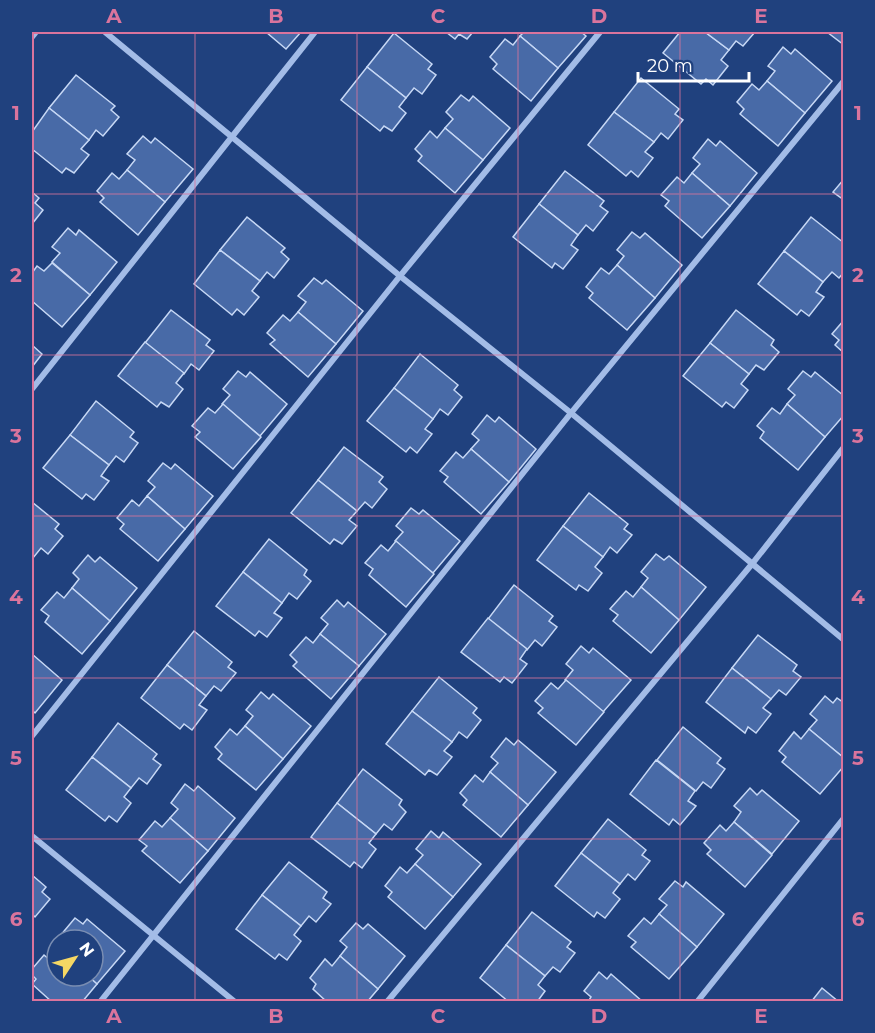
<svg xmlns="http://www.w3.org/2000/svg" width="875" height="1033" font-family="Montserrat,sans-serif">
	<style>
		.building { fill: #486aa7; stroke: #c7d8f5; stroke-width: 1.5 }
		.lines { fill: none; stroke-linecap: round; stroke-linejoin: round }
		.street { stroke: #a3bce7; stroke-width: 6 }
		.grid { fill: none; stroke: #da749d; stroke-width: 1.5; stroke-opacity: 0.55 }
		.neatline { fill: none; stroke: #da749d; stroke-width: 2 }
		.grid-label { font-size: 20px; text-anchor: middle; font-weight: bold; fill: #da749d }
	</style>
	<rect width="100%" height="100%" fill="#20417e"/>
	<g class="building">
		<path d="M266 32H301L286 49Z"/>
		<path d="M446 32H473L467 39 459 34 455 39Z"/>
		<path d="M524 32H581L586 36 558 68 520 36Z"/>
		<path d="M680 32H705L729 50 721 60 728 66 713 85 706 79 701 84 663 53Z"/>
		<path d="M705 32H755L743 46 736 41 729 50Z"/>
		<path d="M827 32H844V45Z"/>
		<path d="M394 33 432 64 428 69 436 75 422 94 414 88 406 98 367 67Z"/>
		<path d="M520 36 558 68 531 101 493 69 497 64 490 57 505 39 513 45Z"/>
		<path d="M783 47 791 54 795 49 832 81 805 113 767 81 775 71 768 66Z"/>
		<path d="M367 67 406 98 399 107 406 113 392 131 384 126 380 131 341 100Z"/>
		<path d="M76 75 115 106 111 110 119 117 103 136 96 130 89 140 49 108Z"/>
		<path d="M641 78 679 109 675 114 683 120 668 139 661 133 654 142 614 112Z"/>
		<path d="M767 81 805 113 778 146 740 114 744 109 737 102 752 84 759 90Z"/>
		<path d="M461 95 469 101 473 96 510 128 483 160 445 128 453 119 446 112Z"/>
		<path d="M49 108 89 140 81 149 89 155 74 173 66 168 62 173 32 149V132Z"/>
		<path d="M614 112 654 142 645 152 653 158 638 177 631 171 626 176 588 145Z"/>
		<path d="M445 128 483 160 455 193 418 161 422 156 415 149 430 131 437 138Z"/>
		<path d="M143 136 151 143 155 138 193 169 165 202 127 170 135 160 127 154Z"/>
		<path d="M708 139 716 146 720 141 757 173 730 206 692 173 700 164 693 158Z"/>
		<path d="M127 170 165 202 138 235 100 202 104 198 97 191 112 173 119 179Z"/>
		<path d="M565 171 604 201 600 206 608 212 593 231 586 225 578 235 539 204Z"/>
		<path d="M692 173 730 206 702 238 665 206 669 201 661 195 677 177 684 183Z"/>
		<path d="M844 179V200L833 192Z"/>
		<path d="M32 192 39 198 35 203 43 210 32 224Z"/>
		<path d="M539 204 578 235 571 245 578 250 563 269 555 263 552 268 513 237Z"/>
		<path d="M247 217 285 248 281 252 289 259 274 278 267 272 260 281 220 250Z"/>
		<path d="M811 217 844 243V272L839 278 832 272 823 282 784 251Z"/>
		<path d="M68 228 76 235 79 230 117 262 90 295 52 262 60 253 52 247Z"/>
		<path d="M632 232 640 238 645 233 682 265 655 298 617 265 624 256 617 250Z"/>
		<path d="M220 250 260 281 252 291 259 297 244 315 237 309 232 315 194 284Z"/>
		<path d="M784 251 823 282 816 292 824 297 809 316 801 310 797 315 758 284Z"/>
		<path d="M52 263 90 295 62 327 32 301V273L37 266 44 271Z"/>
		<path d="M617 265 655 298 627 330 589 298 593 293 586 287 601 268 609 274Z"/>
		<path d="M314 278 322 284 326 280 363 311 336 344 298 312 306 302 298 296Z"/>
		<path d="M171 310 210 340 206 345 214 351 199 370 191 364 184 374 145 343Z"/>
		<path d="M736 310 774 340 771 345 779 352 764 370 756 365 749 374 710 343Z"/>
		<path d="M298 312 336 344 308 377 270 344 275 340 267 333 283 315 290 321Z"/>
		<path d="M844 320V353L835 345 839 340 832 334Z"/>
		<path d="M145 342 184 373 176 383 183 389 169 407 161 402 157 407 118 376Z"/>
		<path d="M710 343 749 374 741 384 748 390 734 408 726 402 722 407 683 376Z"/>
		<path d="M32 345 42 354 32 367Z"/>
		<path d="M420 354 458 385 454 390 462 397 448 415 440 409 433 419 394 388Z"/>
		<path d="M238 371 246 377 250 372 287 404 260 436 222 404 230 395 223 389Z"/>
		<path d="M803 371 811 377 815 372 844 396V415L825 437 787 404 795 395 788 389Z"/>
		<path d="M394 388 433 419 425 429 432 434 417 453 410 447 406 452 367 421Z"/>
		<path d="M96 401 134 432 130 437 138 443 124 462 116 456 109 465 70 435Z"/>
		<path d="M223 404 261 437 233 469 195 437 200 432 192 426 208 408 215 413Z"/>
		<path d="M787 404 825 437 798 470 760 438 764 432 757 426 772 408 780 414Z"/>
		<path d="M487 415 495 422 499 417 536 449 509 482 471 449 479 440 472 434Z"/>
		<path d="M70 435 109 465 101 476 109 481 94 500 86 494 82 499 43 468Z"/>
		<path d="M344 447 383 477 379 482 387 489 372 508 365 502 357 511 318 480Z"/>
		<path d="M471 449 509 482 481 514 444 482 448 477 440 471 456 452 463 458Z"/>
		<path d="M163 463 171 469 175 464 213 496 185 529 147 496 155 487 148 481Z"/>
		<path d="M318 480 357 511 349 520 357 526 342 544 334 539 330 544 291 513Z"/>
		<path d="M589 493 628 524 624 529 632 535 617 553 610 547 603 557 563 526Z"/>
		<path d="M147 496 185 529 158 561 120 529 124 524 117 518 132 500 139 506Z"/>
		<path d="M32 502 59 524 55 529 63 536 48 554 41 548 33 558 32 557Z"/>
		<path d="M411 508 419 514 423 510 460 541 433 573 395 541 403 532 396 526Z"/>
		<path d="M563 526 603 557 595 567 602 573 588 591 579 585 576 590 537 560Z"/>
		<path d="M269 539 307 570 304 575 311 581 297 599 289 593 282 603 243 572Z"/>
		<path d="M396 541 434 574 406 607 369 575 373 569 365 563 381 545 388 551Z"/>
		<path d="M656 554 664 560 669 556 706 587 679 620 641 587 648 578 641 572Z"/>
		<path d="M88 555 95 562 100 557 137 588 110 621 72 588 79 579 73 573Z"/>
		<path d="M243 572 282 603 274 613 282 618 267 637 259 631 255 636 216 606Z"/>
		<path d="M514 585 553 616 549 621 557 627 542 646 535 640 527 650 488 619Z"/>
		<path d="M641 587 679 620 651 653 613 621 618 615 610 609 626 591 633 597Z"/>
		<path d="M72 588 110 621 82 654 45 622 49 616 41 610 57 592 64 598Z"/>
		<path d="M337 600 344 607 348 602 386 634 359 666 320 634 328 624 321 618Z"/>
		<path d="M488 618 527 649 520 659 527 664 512 683 504 677 500 682 461 652Z"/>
		<path d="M194 631 232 662 228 667 236 673 221 691 214 686 206 696 167 665Z"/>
		<path d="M320 634 359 666 331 699 293 666 297 662 290 655 306 637 313 643Z"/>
		<path d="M758 635 797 665 793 671 801 677 786 695 779 690 771 699 732 668Z"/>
		<path d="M581 646 589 653 593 648 631 680 603 712 565 680 573 670 566 664Z"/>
		<path d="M32 654 62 680 35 713 32 710Z"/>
		<path d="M167 665 206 696 199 705 207 710 192 730 184 724 180 729 141 698Z"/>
		<path d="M732 668 771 699 763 708 771 714 756 733 748 727 745 733 706 702Z"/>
		<path d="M439 677 477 708 473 713 481 720 467 738 459 732 452 742 412 711Z"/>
		<path d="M566 680 604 712 576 745 538 713 543 708 535 701 551 683 558 689Z"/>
		<path d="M261 692 269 699 273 694 311 726 283 759 245 726 253 716 246 710Z"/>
		<path d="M825 696 833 703 837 698 844 703V758L809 729 817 720 810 714Z"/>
		<path d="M412 711 452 742 444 751 452 757 437 775 429 770 425 775 386 744Z"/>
		<path d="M118 723 157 754 153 759 161 765 147 784 139 778 131 788 92 757Z"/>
		<path d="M245 726 283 759 256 790 218 759 222 754 215 747 230 729 237 735Z"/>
		<path d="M683 727 721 758 717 763 725 769 711 788 703 782 696 791 657 760Z"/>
		<path d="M809 729 844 758V766L820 794 782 762 786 757 779 751 794 732 801 739Z"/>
		<path d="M506 738 514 745 518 740 556 772 528 805 490 772 498 763 491 757Z"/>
		<path d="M92 757 131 788 124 797 131 803 117 822 109 816 105 821 66 790Z"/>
		<path d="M656 760 695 791 688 801 696 806 680 825 673 819 669 825 630 794Z"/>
		<path d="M363 769 402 800 399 805 406 812 392 830 384 824 376 834 337 803Z"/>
		<path d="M490 772 528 805 501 837 463 805 467 800 460 793 475 775 483 782Z"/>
		<path d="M185 784 194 791 198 786 235 818 208 851 170 818 178 809 171 803Z"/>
		<path d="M750 788 757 795 762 790 799 821 772 854 734 822 741 812 734 806Z"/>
		<path d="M337 803 376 834 369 843 376 849 362 868 354 862 350 867 311 837Z"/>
		<path d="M170 818 208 851 180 883 142 851 147 846 139 840 155 821 162 827Z"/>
		<path d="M608 819 646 850 642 855 650 861 635 880 628 874 620 884 581 853Z"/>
		<path d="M734 822 772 855 745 887 707 854 711 850 704 843 720 825 726 831Z"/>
		<path d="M431 831 439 838 443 832 481 864 453 897 415 864 423 855 416 849Z"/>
		<path d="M581 853 620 884 613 893 620 899 605 918 597 912 594 917 555 886Z"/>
		<path d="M289 862 327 892 323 898 331 904 316 922 309 916 301 926 262 895Z"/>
		<path d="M415 864 453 897 425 929 388 897 392 892 385 886 400 867 407 873Z"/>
		<path d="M32 875 46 887 42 892 50 899 35 917 32 914Z"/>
		<path d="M675 881 683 887 686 882 724 914 697 947 659 914 667 905 659 899Z"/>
		<path d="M262 895 301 926 294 935 301 941 287 960 279 954 275 959 236 929Z"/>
		<path d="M532 912 571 942 567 947 575 953 560 972 553 967 545 976 506 945Z"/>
		<path d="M659 914 697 947 669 979 631 947 636 942 628 936 644 918 651 924Z"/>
		<path d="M75 918 83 924 87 919 125 951 97 984 88 976H93V940H64L60 936Z"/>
		<path d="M356 923 363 929 368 924 405 956 378 989 340 956 347 947 340 941Z"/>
		<path d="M506 945 545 976 538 985 545 991 537 1002H509L480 978Z"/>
		<path d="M57 954V976H88L97 984 82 1002H52L32 984 36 979 32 975V969L44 955 51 961Z"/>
		<path d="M340 956 378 989 367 1002H327L313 989 316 984 310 978 325 959 332 966Z"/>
		<path d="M599 972 607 979 611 974 643 1002H588L591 997 584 991Z"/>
		<path d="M822 988 839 1002H811Z"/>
	</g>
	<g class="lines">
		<g class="street">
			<path d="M105 32 400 276 571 413 844 640"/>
			<path d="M32 37 36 32"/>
			<path d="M32 389 315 32"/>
			<path d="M32 736 400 276 600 32"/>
			<path d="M32 836 235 1002"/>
			<path d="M100 1002 571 413 844 81"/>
			<path d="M387 1002 752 564 844 447"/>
			<path d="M697 1002 844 818"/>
		</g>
	</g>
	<path class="grid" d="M195 32V1002M357 32V1002M518 32V1002M680 32V1002M32 194H844M32 355H844M32 516H844M32 678H844M32 839H844"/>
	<rect width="875" height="1033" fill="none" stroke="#20417e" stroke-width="66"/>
	<g transform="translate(75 958) rotate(54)"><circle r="28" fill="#20417e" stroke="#798db2" stroke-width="1.5"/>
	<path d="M0-4.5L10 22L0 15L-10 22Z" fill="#f5d764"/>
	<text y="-9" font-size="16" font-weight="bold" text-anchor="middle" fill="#ffffff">N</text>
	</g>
	<path d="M638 72v9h111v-9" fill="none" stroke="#ffffff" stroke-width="3"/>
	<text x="647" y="72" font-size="18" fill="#ffffff" stroke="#20417e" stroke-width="4.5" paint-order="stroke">20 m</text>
	<rect x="33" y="33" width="809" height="967" class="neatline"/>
	<g class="grid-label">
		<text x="114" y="23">A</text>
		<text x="276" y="23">B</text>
		<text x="438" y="23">C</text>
		<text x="599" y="23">D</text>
		<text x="761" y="23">E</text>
		<text x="16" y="120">1</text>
		<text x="858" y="120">1</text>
		<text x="16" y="282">2</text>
		<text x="858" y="282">2</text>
		<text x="16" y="443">3</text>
		<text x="858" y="443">3</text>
		<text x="16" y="604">4</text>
		<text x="858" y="604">4</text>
		<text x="16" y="765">5</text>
		<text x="858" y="765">5</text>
		<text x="16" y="926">6</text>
		<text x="858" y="926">6</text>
		<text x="114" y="1023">A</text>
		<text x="276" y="1023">B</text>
		<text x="438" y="1023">C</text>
		<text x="599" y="1023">D</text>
		<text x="761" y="1023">E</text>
	</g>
</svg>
